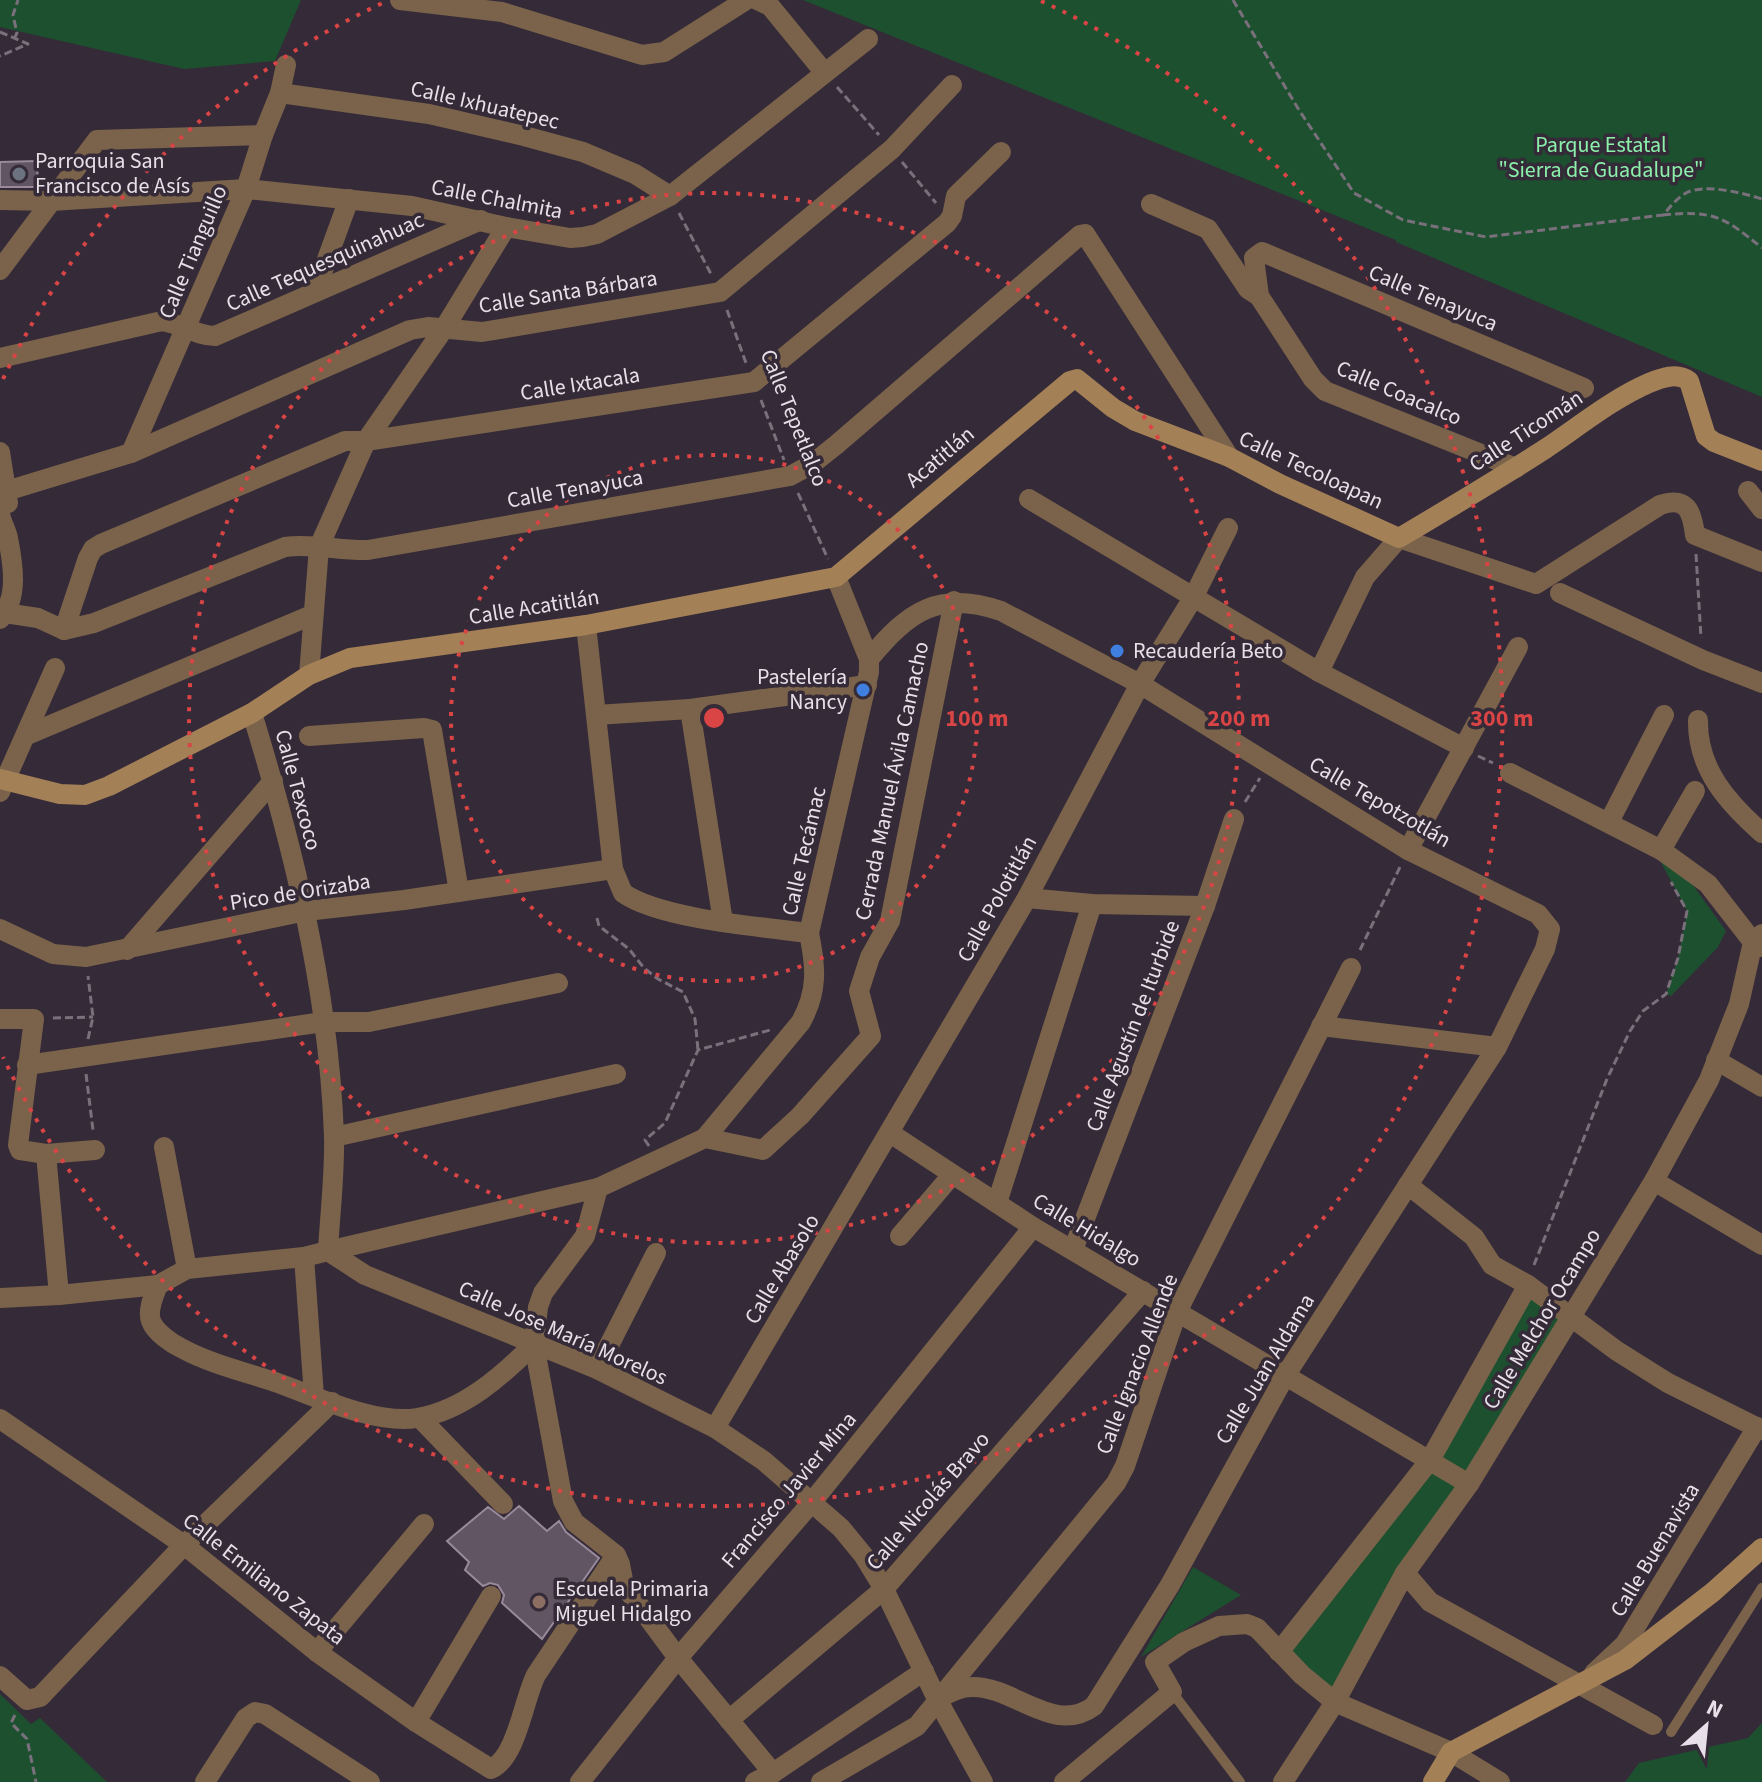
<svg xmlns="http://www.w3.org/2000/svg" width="1762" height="1782" font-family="'Source Sans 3',sans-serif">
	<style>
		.green { fill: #1c502f }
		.building { fill: #615564; stroke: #988a9a; stroke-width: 2 }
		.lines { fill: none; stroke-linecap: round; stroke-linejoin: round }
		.path { stroke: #7a707c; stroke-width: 3; stroke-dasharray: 8 4; stroke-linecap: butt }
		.lane { stroke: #7a634a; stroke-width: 10 }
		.street { stroke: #7a634a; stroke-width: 20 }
		.secondary { stroke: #a48057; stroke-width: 20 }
		.ring { fill: none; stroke: #d94445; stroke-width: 4; stroke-dasharray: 4 8 }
		.worship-dot { fill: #6b7280; stroke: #352a38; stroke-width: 3 }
		.shop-dot { fill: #3f7fe0; stroke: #352a38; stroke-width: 3 }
		.education-dot { fill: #8d6e63; stroke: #352a38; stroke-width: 3 }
		.labels { text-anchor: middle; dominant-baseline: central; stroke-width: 7; stroke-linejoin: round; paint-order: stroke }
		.street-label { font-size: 22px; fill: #e7e0e9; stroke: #352a38 }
		.park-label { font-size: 22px; fill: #8af0aa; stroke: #352a38 }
		.poi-label { font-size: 22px; fill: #e7e0e9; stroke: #352a38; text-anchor: start }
		.centre { fill: #d94445; stroke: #352a38; stroke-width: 4 }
		.ring-label { font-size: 24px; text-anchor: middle; font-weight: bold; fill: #d94445; stroke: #352a38; stroke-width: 7; stroke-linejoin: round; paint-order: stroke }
	</style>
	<rect width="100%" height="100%" fill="#352a38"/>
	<g class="green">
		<path d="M0 0H301L275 61 184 69 0 27Z"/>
		<path d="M803 0H1762V397L1396 242V240Z"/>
		<path d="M1658 857 1690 881 1726 931 1718 947 1671 996 1666 994 1678 958 1687 911Z"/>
		<path d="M1528 1285 1572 1317 1335 1702 1279 1652 1430 1460Z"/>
		<path d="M1193 1567 1241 1595 1141 1657Z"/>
		<path d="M0 1694 31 1724 40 1718 107 1782H0Z"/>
		<path d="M1762 1723V1782H1625L1639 1763 1748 1738Z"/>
	</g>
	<g class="building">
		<path d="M37 161 38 187H0V162Z"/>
		<path d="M519 1506 547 1531 559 1521 566 1532 599 1558 542 1639 502 1603 504 1595 498 1585 490 1583 483 1586 465 1570 469 1562 447 1541 488 1507 504 1519Z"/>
	</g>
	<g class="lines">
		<g class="path">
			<path d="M1233 0 1299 110 1354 193 1403 220 1486 237 1663 215C1670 207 1677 198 1686 193 1704 183 1743 193 1762 199"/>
			<path d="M0 32 28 44 0 56"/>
			<path d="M14 39 17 33 13 15 18 0"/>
			<path d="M837 87 879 135"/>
			<path d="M902 162 936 203"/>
			<path d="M679 213 711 274"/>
			<path d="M1663 215C1714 210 1724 217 1762 248"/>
			<path d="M727 310 746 363"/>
			<path d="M761 400 784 460"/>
			<path d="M798 493 828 559"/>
			<path d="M1696 554 1701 638"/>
			<path d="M1478 756 1493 763"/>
			<path d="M1245 802 1260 778"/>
			<path d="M597 918 599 926 629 949 644 968 658 979 683 992 695 1019 698 1050"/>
			<path d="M1360 950 1400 867"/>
			<path d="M53 1018 93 1017"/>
			<path d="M88 1039 93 1017 88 976"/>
			<path d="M86 1074 93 1130"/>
			<path d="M649 1146 645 1140 665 1123 698 1050 770 1030"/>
			<path d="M1534 1265 1607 1079 1630 1031 1643 1011 1666 994 1678 958 1687 911 1671 882"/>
			<path d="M15 1715 11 1723 27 1739 36 1782"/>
		</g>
		<g class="lane">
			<path d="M1172 1692 1240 1782"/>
			<path d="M1671 1732 1762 1588"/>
		</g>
		<g class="street">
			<path d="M400 0 502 12 642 55 664 52 746 0"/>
			<path d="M757 0 770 6 824 72"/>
			<path d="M280 93 429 114 524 136 583 152 635 174 670 196"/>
			<path d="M0 200 51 201 246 189 412 206 506 227 570 238 583 237 597 234 670 196 868 39"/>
			<path d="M1151 204 1208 229 1248 289 1259 296"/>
			<path d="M0 270 97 140 263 135"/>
			<path d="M315 292 349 199"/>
			<path d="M0 358 162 321C182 324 196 336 215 336L481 220"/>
			<path d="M0 452 8 503"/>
			<path d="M131 453 246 189 263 135 280 93 286 65"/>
			<path d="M1516 468 1325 391 1313 379 1259 296 1254 258 1262 252 1584 388"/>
			<path d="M1748 491 1762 509"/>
			<path d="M0 493 131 453 410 330 428 327 482 332 720 292 892 149 952 85"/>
			<path d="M1029 499 1319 672 1464 748"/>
			<path d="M0 513C1 522 6 529 8 538 13 564 19 598 0 619"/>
			<path d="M1560 593 1703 660 1762 683"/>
			<path d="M5 613 38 618 64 630 94 623 285 547C313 543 340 551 368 550L790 476 812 464 836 445 1080 235 1085 234 1229 457"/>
			<path d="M586 625 613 869 623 893C660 919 762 927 809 933"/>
			<path d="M64 630 88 558 93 549 101 544 345 441H366L754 382 947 223 952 216 956 196 1001 152"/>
			<path d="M869 659C909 611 938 590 1001 611L1140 684 1408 850 1538 914 1550 929 1545 949 1497 1047 1285 1376 1170 1585 1094 1706C1054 1736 1014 1686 972 1687 959 1687 949 1693 937 1699"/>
			<path d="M1319 672 1365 577 1399 538 1536 584 1660 505C1687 496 1692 511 1695 535L1762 562"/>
			<path d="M309 675 319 547 366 441 445 327 506 227"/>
			<path d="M690 709 723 922"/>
			<path d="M252 713C294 850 329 992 334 1136 335 1174 330 1213 328 1251"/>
			<path d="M596 715 690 709 867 685"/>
			<path d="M1698 720C1697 769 1728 803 1762 833"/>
			<path d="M27 735 312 615"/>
			<path d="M309 736 424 728 432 730 459 892"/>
			<path d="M1510 773 1661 850 1708 884 1753 942 1762 947"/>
			<path d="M0 792 55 668"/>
			<path d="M1609 822 1664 715"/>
			<path d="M1408 850 1518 647"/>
			<path d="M1661 850 1695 791"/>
			<path d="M1027 898 1092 904 1205 906"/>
			<path d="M0 929 53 954 86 957 306 911 404 900 613 869"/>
			<path d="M127 950 273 781"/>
			<path d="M0 1019H34L18 1145 20 1150 46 1154 95 1150"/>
			<path d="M1321 1026 1497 1047"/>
			<path d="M1716 1060 1762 1087"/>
			<path d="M27 1065 323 1022H369L558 983"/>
			<path d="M890 1133 1033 1227 1469 1484"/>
			<path d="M334 1137 616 1074"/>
			<path d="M705 1138 801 1022C818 991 816 967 809 933L869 672V659L836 577"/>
			<path d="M164 1147 187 1269"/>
			<path d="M46 1154 59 1295"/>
			<path d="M1654 1181 1762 1245"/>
			<path d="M1408 1185 1474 1237 1492 1265 1528 1285 1617 1351 1668 1383 1762 1430"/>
			<path d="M598 1188 585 1236 543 1293 538 1307 534 1344 563 1501 574 1522 616 1555 620 1564 624 1585 678 1658 773 1773"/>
			<path d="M997 1203 1092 904"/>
			<path d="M900 1236 952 1175"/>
			<path d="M1073 1250 1205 906 1234 819"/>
			<path d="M328 1251 365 1275 597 1369 715 1428 764 1461 841 1528 864 1556 884 1589 937 1699 983 1782"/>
			<path d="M304 1257 314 1396"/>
			<path d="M158 1285C154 1295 147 1310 151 1321 155 1332 172 1344 183 1349 211 1364 245 1372 275 1382 315 1396 375 1425 417 1418 463 1411 503 1375 534 1344"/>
			<path d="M0 1298 59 1295 158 1285 187 1269 304 1257 328 1251 598 1188 705 1138 763 1150 800 1116 871 1036 859 991 870 957 890 921 954 601"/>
			<path d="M597 1369 656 1253"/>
			<path d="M420 1418 503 1504"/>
			<path d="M0 1419 184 1545 317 1652 416 1722 491 1769C517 1757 523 1701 536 1675L616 1555"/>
			<path d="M715 1428 1027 898 1140 684 1193 598 1228 528"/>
			<path d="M1405 1573 1430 1602 1653 1725"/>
			<path d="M317 1652 424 1524"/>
			<path d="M1279 1652 1430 1460 1528 1285"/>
			<path d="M1594 1673 1625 1644 1757 1427"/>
			<path d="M0 1676 27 1700 40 1697 184 1545 332 1402"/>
			<path d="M729 1720 884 1589 1143 1291"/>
			<path d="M416 1722 491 1596"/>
			<path d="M205 1782 246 1718 255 1712 265 1714 370 1782"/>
			<path d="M580 1782 678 1658 812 1502 1033 1227"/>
			<path d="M755 1782 773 1773 924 1671"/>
			<path d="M821 1782 917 1726 1116 1483 1125 1466 1177 1312 1351 968"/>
			<path d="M1064 1782 1172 1692 1155 1662 1184 1642 1219 1626 1247 1624 1257 1628 1302 1675 1335 1702 1451 1752 1500 1782"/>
			<path d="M1283 1782 1335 1702 1405 1573 1469 1484 1654 1181 1709 1080 1739 1004 1753 942 1762 934"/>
		</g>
		<g class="secondary">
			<path d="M0 779 60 794 85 795 109 786 252 713 309 675 350 658 586 625 836 577 1070 381 1077 379 1113 408 1135 421 1229 457 1280 484 1399 538C1448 509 1497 480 1545 449 1578 427 1612 399 1649 383 1661 378 1677 372 1689 381L1706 436 1714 442 1762 461"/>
			<path d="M1433 1782 1451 1752 1625 1660 1713 1592 1762 1548"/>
		</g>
	</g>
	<g class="ring">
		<circle cx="714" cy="718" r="263"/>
		<circle cx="714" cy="718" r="525"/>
		<path d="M3 379A788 788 0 0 1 387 1M1041 1A788 788 0 1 1 3 1057"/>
	</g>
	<circle class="worship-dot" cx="19" cy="174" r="8"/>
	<g class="shop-dot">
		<circle cx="1117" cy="651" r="8"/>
		<circle cx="863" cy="690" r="8"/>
	</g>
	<circle class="education-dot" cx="539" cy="1602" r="8"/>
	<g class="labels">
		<g class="street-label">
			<text transform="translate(485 105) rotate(13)">Calle Ixhuatepec</text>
			<text transform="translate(497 199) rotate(11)">Calle Chalmita</text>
			<text transform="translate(193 252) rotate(-67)">Calle Tianguillo</text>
			<text transform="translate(325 262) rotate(-24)">Calle Tequesquinahuac</text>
			<text transform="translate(568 292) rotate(-9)">Calle Santa Bárbara</text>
			<text transform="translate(1433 298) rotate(23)">Calle Tenayuca</text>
			<text transform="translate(580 384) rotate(-9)">Calle Ixtacala</text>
			<text transform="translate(1399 393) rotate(23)">Calle Coacalco</text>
			<text transform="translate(794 418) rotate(68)">Calle Tepetlalco</text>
			<text transform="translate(1526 431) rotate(-33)">Calle Ticomán</text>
			<text transform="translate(940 457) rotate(-40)">Acatitlán</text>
			<text transform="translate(1311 470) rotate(25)">Calle Tecoloapan</text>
			<text transform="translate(575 489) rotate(-10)">Calle Tenayuca</text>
			<text transform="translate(534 607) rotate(-9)">Calle Acatitlán</text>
			<text transform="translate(892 781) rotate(-78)">Cerrada Manuel Ávila Camacho</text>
			<text transform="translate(298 790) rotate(75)">Calle Texcoco</text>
			<text transform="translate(1380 802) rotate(30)">Calle Tepotzotlán</text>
			<text transform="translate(804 851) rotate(-77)">Calle Tecámac</text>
			<text transform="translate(300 892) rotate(-9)">Pico de Orizaba</text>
			<text transform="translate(997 899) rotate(-61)">Calle Polotitlán</text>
			<text transform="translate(1133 1026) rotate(-69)">Calle Agustín de Iturbide</text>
			<text transform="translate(1087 1230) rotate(31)">Calle Hidalgo</text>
			<text transform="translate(782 1269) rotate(-59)">Calle Abasolo</text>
			<text transform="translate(1542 1319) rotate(-59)">Calle Melchor Ocampo</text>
			<text transform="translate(563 1333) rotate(24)">Calle Jose María Morelos</text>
			<text transform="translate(1137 1364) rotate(-69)">Calle Ignacio Allende</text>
			<text transform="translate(1265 1369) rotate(-59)">Calle Juan Aldama</text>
			<text transform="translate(789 1490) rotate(-50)">Francisco Javier Mina</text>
			<text transform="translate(928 1501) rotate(-49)">Calle Nicolás Bravo</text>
			<text transform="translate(1655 1550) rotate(-59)">Calle Buenavista</text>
			<text transform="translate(264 1579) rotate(38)">Calle Emiliano Zapata</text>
		</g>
		<g class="park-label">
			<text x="1601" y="145">Parque Estatal<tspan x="1601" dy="25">"Sierra de Guadalupe"</tspan></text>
		</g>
		<g class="poi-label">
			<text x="35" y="161">Parroquia San<tspan x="35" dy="25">Francisco de Asís</tspan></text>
			<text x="1133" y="651">Recaudería Beto</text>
			<text x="847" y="677" text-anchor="end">Pastelería<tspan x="847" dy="25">Nancy</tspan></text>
			<text x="555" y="1589">Escuela Primaria<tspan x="555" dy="25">Miguel Hidalgo</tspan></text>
		</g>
	</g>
	<circle cx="714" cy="718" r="12" class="centre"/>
	<g class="ring-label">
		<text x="977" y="726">100 m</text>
		<text x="1239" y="726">200 m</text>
		<text x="1502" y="726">300 m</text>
	</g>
	<g transform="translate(1706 1726) rotate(27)" stroke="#352a38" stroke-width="6" paint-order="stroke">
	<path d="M0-6L14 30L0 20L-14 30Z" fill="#e7e0e9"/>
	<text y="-12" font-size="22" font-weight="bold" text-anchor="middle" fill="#e7e0e9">N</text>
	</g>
</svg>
